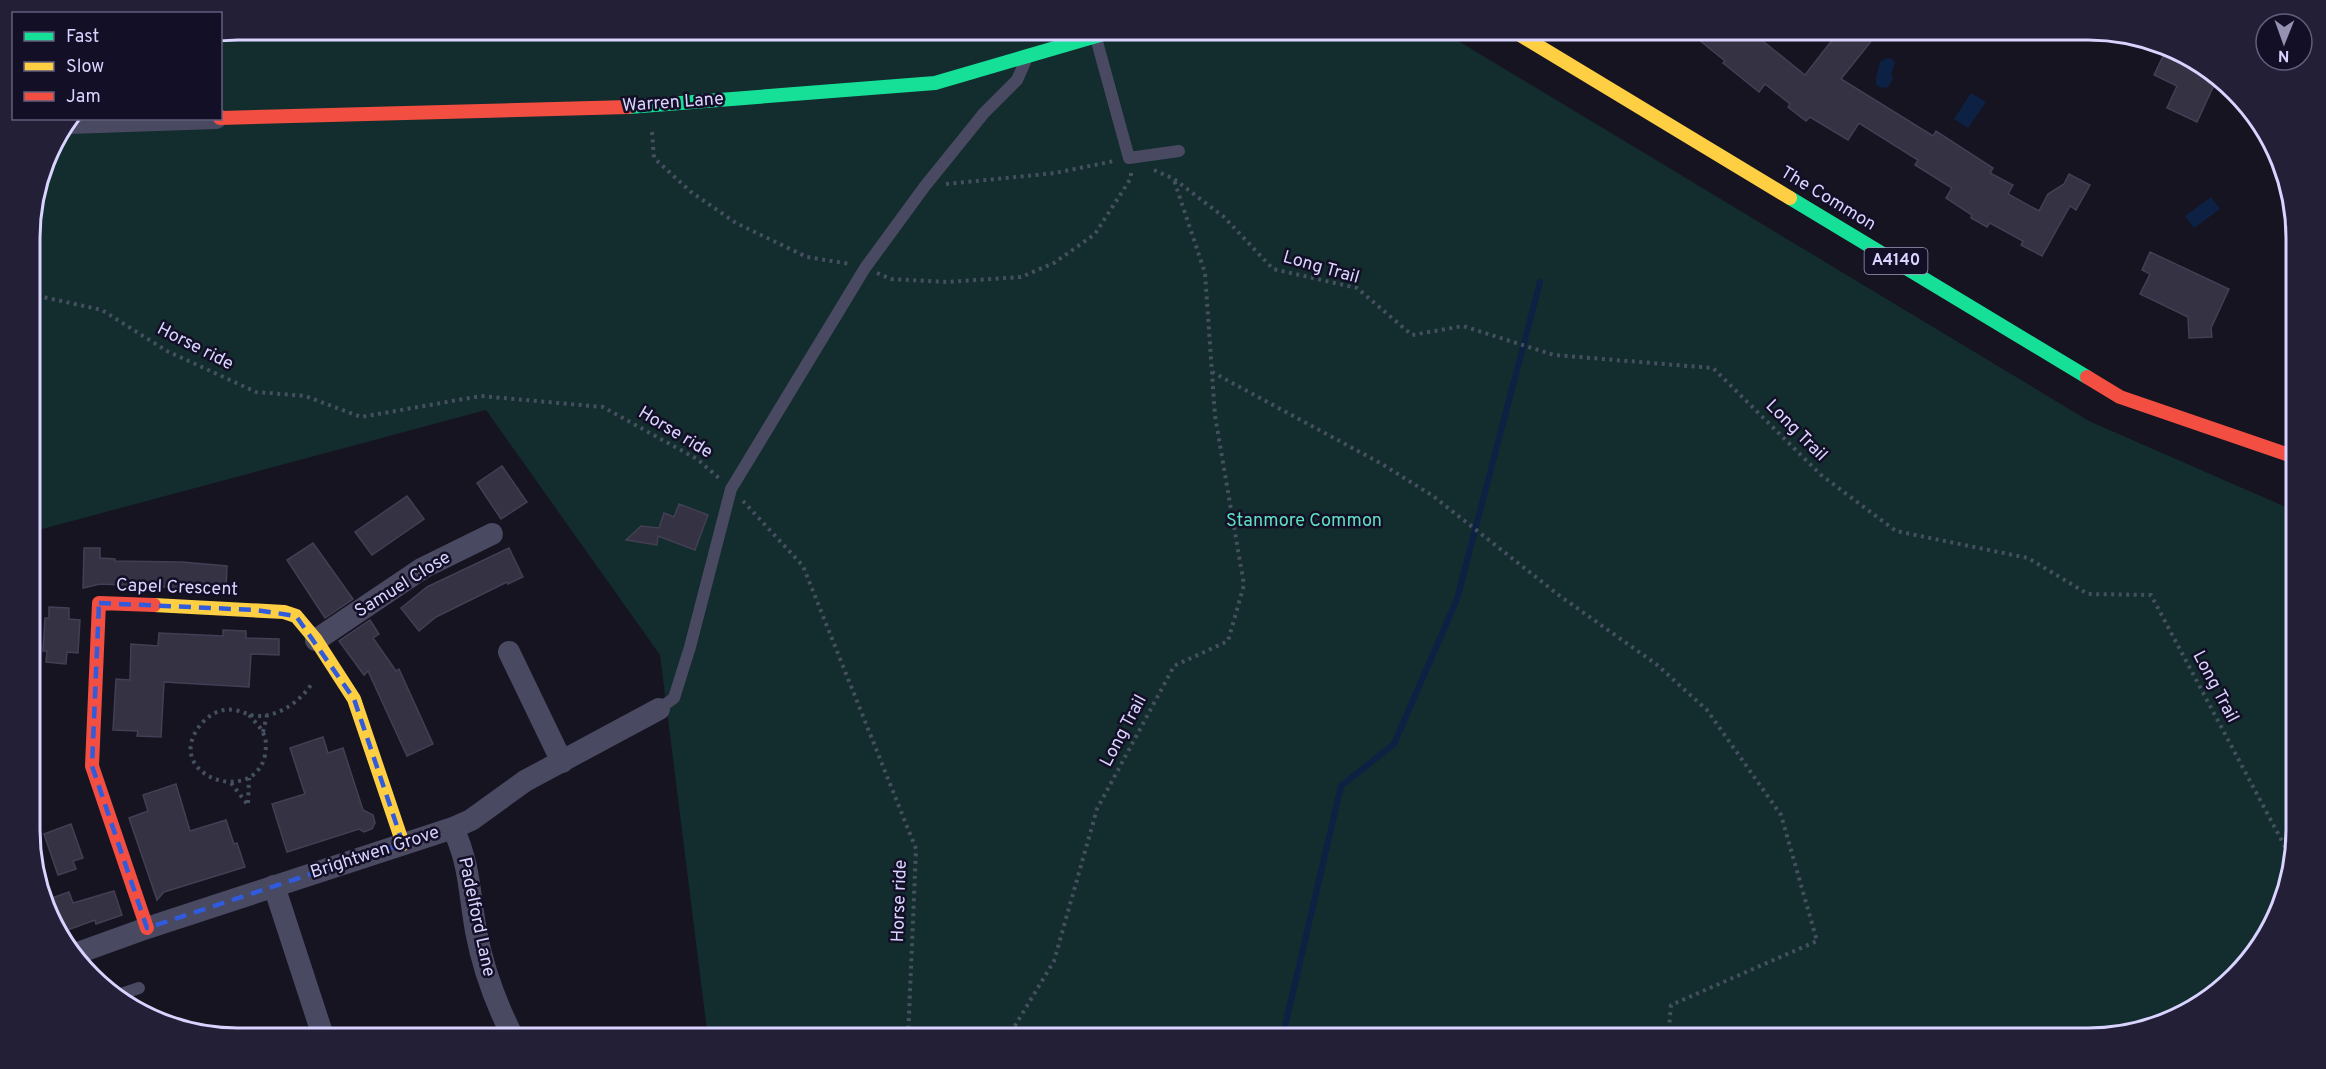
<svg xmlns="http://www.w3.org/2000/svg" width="2326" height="1069" font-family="Overpass,sans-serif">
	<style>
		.green { fill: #132c2d }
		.water { fill: #0d2144 }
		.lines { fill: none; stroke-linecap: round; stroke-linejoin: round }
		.stream { stroke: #0d2144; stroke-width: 6 }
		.building { fill: #343243; stroke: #433f54; stroke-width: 1.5 }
		.path { stroke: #44505f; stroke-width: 4; stroke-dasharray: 3 4.5; stroke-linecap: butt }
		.lane { stroke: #4a4962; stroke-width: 12 }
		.street { stroke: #4a4962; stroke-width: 22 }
		.fast { stroke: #16e098; stroke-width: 14 }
		.slow { stroke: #ffcf43; stroke-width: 14 }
		.jam { stroke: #f24e42; stroke-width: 14 }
		.marked { fill: none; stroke: #305bdc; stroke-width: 4.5; stroke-dasharray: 12 8; stroke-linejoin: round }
		.labels { text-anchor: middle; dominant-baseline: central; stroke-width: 5; stroke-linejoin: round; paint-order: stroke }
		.shield { fill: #130f26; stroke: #9e99be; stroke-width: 1.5 }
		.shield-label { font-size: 16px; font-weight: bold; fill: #d9d4ff }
		.street-label { font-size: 18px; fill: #d9d4ff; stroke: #130f26 }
		.park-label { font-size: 18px; fill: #5fe0c0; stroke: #130f26 }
		.rim { fill: none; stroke: #d9d4ff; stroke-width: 3 }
	</style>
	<rect width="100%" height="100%" fill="#161421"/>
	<path class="green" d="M238 30H1440L2089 421 2295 511 2296 831 2280 911 2253 958 2204 1004 2101 1039H708L660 655 486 410 31 532 30 224 51 146 73 119 220 118 221 33Z"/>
	<g class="water">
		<path d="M1886 58 1892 59 1895 63 1891 74 1893 79 1888 87 1882 88 1876 85V78L1880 62Z"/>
		<path d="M1971 93 1986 102 1968 128 1954 119Z"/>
		<path d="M2211 197 2220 209 2194 228 2185 216Z"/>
	</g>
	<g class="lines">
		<path class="stream" d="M1282 1039 1341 786 1394 744 1457 599 1540 282"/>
	</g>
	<g class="building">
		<path d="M1687 30H1749L1805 75 1840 30H1880L1841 79 1933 136 1936 131 1993 168 1990 173 2013 185 2008 194 2039 211 2048 194 2064 184 2069 174 2090 185 2076 210 2070 206 2042 256 2021 245 2023 241 1990 223 1987 227 1971 218 1972 215 1946 198 1952 188 1915 165 1918 160 1859 123 1848 140 1810 117 1806 121 1788 107 1790 104 1765 84 1759 92 1723 63 1725 61Z"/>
		<path d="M2168 46 2215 83 2197 122 2167 108 2177 86 2154 75Z"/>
		<path d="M2150 252 2229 289 2211 328 2212 337 2189 338 2188 317 2140 294 2150 274 2142 270Z"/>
		<path d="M502 466 527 502 501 519 477 483Z"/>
		<path d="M407 496 424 519 372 555 355 532Z"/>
		<path d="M679 504 708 515 695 550 658 536 657 545 626 540 641 526 659 528 664 513 674 517Z"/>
		<path d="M313 543 353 599 325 618 287 560Z"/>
		<path d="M84 548H100V558L115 559V561L182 562 227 566 226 590 100 584 83 588Z"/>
		<path d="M509 548 523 577 508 584 507 582 436 617 419 631 401 608 427 587Z"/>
		<path d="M49 607 69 608V619L80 620 78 653 67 652 66 664 46 662 47 651H43L45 618H49Z"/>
		<path d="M370 620 379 634 373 638 396 671 399 669 433 744 407 756 368 671 364 675 339 641Z"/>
		<path d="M223 630 246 631V638L279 639V655L251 654 249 687 164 682 161 737 137 736 138 731 113 730 116 679 130 680 131 644 158 646 159 633 223 636Z"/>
		<path d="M323 737 328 753 343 748 363 810 373 815 375 823 372 829 364 832 359 829 287 852 272 804 305 794 290 748Z"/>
		<path d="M176 784 190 831 226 820 234 844 237 843 245 867 164 892 157 900 129 818 148 811 143 795Z"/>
		<path d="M71 824 83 858 73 861 76 869 58 875 44 834Z"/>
		<path d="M114 891 122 915 96 924 95 920 62 932 49 899 69 892 73 903Z"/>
	</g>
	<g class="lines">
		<g class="path">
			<path d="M610 30 631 38"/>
			<path d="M652 132 654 158 691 192 736 223 807 257 850 264"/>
			<path d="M1154 170 1174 179 1224 217 1273 269 1357 288 1412 335 1463 326 1554 355 1713 368 1821 475 1896 531 2028 558 2088 594 2151 595 2291 858"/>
			<path d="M946 184 1055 173 1114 161"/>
			<path d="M877 273 891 279 946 282 1021 277 1054 263 1095 234 1131 178V172"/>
			<path d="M31 292 34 295 102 310 167 351 256 392 305 396 361 417 481 396 603 407 697 459 720 479"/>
			<path d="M1212 372 1382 464 1433 496 1560 596 1656 664 1707 710 1781 815 1817 941 1671 1005 1668 1039"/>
			<path d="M743 501 803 566 916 849 908 1039"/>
			<path d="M249 715C254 721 260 726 263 733 267 740 266 747 265 755 255 804 173 779 194 735 201 720 217 707 234 710 242 711 248 715 256 716 279 717 301 701 313 682"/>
			<path d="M263 732 267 715"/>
			<path d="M231 783 248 805 249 778"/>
			<path d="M1007 1039 1054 961 1097 809 1174 666 1228 641 1244 585 1215 416 1205 273 1174 180"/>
		</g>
		<g class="lane">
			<path d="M1096 38 1129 158 1179 151"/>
			<path d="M659 709 674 698 690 647 731 489 865 268 925 186 984 113 1017 80 1025 62"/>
			<path d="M121 994 139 988"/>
		</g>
		<g class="street">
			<path d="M69 123 216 118"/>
			<path d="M316 640 423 568 492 534"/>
			<path d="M509 652 562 762"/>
			<path d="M453 828C470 865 469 892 476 931 483 969 496 1004 514 1039"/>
			<path d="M274 886 324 1039"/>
			<path d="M72 955 147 928 453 828 471 820 525 781 659 709"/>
		</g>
		<g class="fast">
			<path d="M629 107 935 83 1117 30"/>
			<path d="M1790 198 2087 377"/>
		</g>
		<g class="slow">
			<path d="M1512 30 1790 198"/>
			<path d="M154 605 284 612 296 616 316 640 354 699 403 844"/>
		</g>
		<g class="jam">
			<path d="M220 118 629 107"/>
			<path d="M2087 377 2120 397 2295 457"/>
			<path d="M147 928 92 766 99 603 154 605"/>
		</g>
	</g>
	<path class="marked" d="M99 603 256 610 296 616 354 699 403 844 147 928 92 766Z"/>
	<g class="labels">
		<rect class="shield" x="1864.5" y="248" width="63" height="26" rx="4.5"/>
		<g class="shield-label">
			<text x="1896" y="261">A4140</text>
		</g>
		<g class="street-label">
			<text transform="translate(673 103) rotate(-4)">Warren Lane</text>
			<text transform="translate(1828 199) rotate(31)">The Common</text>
			<text transform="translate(1321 268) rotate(16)">Long Trail</text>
			<text transform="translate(195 347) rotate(27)">Horse ride</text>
			<text transform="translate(1796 431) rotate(45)">Long Trail</text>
			<text transform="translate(675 433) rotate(31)">Horse ride</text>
			<text transform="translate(403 585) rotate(-32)">Samuel Close</text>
			<text transform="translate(177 588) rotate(2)">Capel Crescent</text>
			<text transform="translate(2215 687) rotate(62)">Long Trail</text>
			<text transform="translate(1124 731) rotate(-62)">Long Trail</text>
			<text transform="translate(375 853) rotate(-18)">Brightwen Grove</text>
			<text transform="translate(900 901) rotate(-88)">Horse ride</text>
			<text transform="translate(476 917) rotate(78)">Padelford Lane</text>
		</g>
		<g class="park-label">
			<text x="1304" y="521">Stanmore Common</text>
		</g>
	</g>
	<path d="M0 0H2326V1069H0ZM238 40H2088A198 198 0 0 1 2286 238V830A198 198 0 0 1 2088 1028H238A198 198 0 0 1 40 830V238A198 198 0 0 1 238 40Z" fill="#231f37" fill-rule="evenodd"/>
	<path class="rim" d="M238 40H2088A198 198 0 0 1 2286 238V830A198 198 0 0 1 2088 1028H238A198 198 0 0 1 40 830V238A198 198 0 0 1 238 40Z"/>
	<rect x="12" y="12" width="210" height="108" fill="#130f26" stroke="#625e7d" stroke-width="1.5"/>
	<rect x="24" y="32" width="30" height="9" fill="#16e098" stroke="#625e7d" stroke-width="1.5"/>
	<text x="66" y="42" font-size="18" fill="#d9d4ff">Fast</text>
	<rect x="24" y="62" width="30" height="9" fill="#ffcf43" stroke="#625e7d" stroke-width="1.5"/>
	<text x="66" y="72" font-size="18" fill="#d9d4ff">Slow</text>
	<rect x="24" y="92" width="30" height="9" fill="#f24e42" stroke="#625e7d" stroke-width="1.5"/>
	<text x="66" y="102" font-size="18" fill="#d9d4ff">Jam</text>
	<g transform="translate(2284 42) rotate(181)"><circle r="28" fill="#130f26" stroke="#625e7d" stroke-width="1.5"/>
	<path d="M0-4.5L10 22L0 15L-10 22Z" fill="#9591b1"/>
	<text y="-9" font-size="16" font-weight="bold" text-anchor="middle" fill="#d9d4ff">N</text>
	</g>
</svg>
